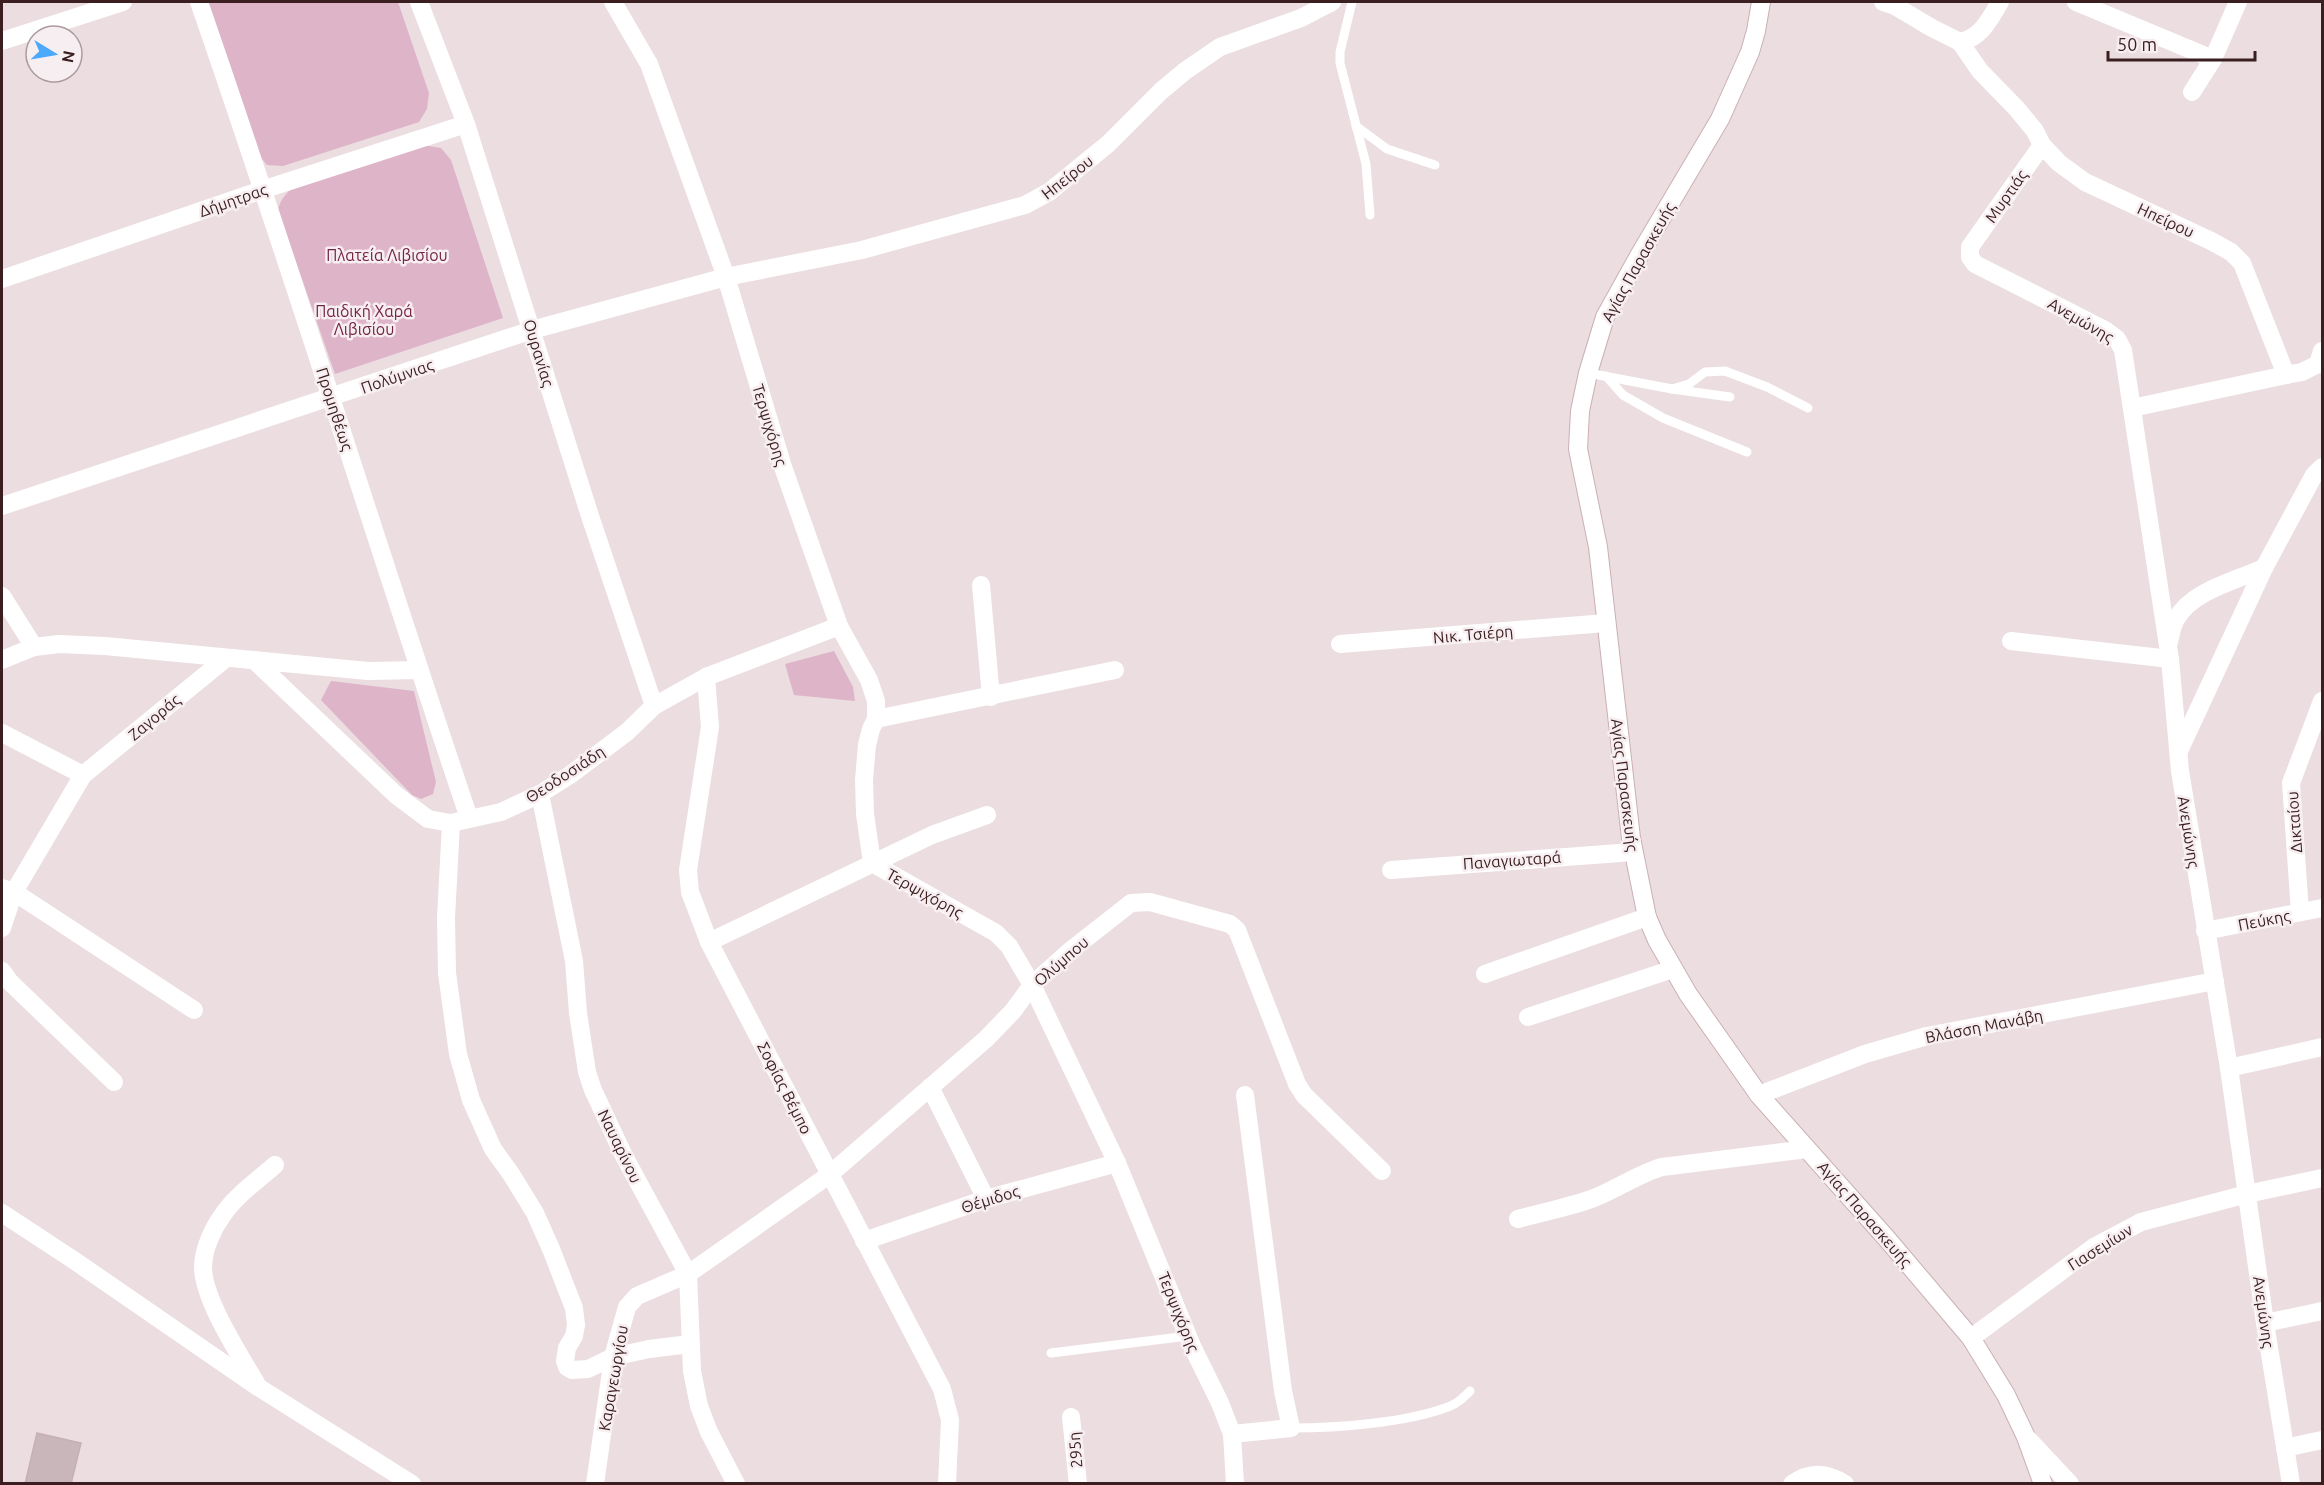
<svg xmlns="http://www.w3.org/2000/svg" width="2324" height="1485" font-family="Ubuntu,sans-serif">
	<style>
		.green { fill: #deb4c9 }
		.building { fill: #c8b6ba; stroke: #c5b0b4; stroke-width: 1.5 }
		.lines { fill: none; stroke-linecap: round; stroke-linejoin: round }
		.secondary-casing { stroke: #cbb0b4; stroke-width: 20 }
		.lane { stroke: #fff; stroke-width: 9 }
		.street { stroke: #fff; stroke-width: 18 }
		.secondary { stroke: #fff; stroke-width: 18 }
		.labels { text-anchor: middle; dominant-baseline: central; stroke-width: 5; stroke-linejoin: round; paint-order: stroke }
		.street-label { font-size: 16px; fill: #3b1e1f; stroke: #f7eef1 }
		.park-label { font-size: 16px; fill: #752544; stroke: #f7eef1 }
	</style>
	<rect width="100%" height="100%" fill="#ebdde0"/>
	<g class="green">
		<path d="M206 2H398L429 93 427 109 419 122 283 166 267 165 255 151Z"/>
		<path d="M422 145 441 148 451 160 503 318 335 374 278 210C280 200 285 195 292 188Z"/>
		<path d="M834 651 853 687 855 701 794 695 785 664Z"/>
		<path d="M331 681 414 691 436 782 433 794 421 799 412 795 321 700Z"/>
	</g>
	<path class="building" d="M37 1433 81 1443 71 1484H25Z"/>
	<g class="lines">
		<g class="secondary-casing">
			<path id="secondary" d="M1761 2 1756 31 1750 52 1720 119 1640 254 1605 317 1588 373 1580 411 1578 449 1598 547 1631 838 1647 917 1657 940 1688 994 1759 1095 1888 1240 1971 1338 2006 1395 2026 1437 2043 1484"/>
		</g>
		<g class="lane">
			<path d="M1352 2 1340 52V63L1366 164 1370 215"/>
			<path d="M1356 126 1387 149 1435 165"/>
			<path d="M1588 373 1672 389 1730 397"/>
			<path d="M1606 376 1623 395 1663 418 1747 452"/>
			<path d="M1672 389 1689 384 1705 372 1725 371 1767 387 1808 408"/>
			<path d="M1051 1353 1188 1336"/>
			<path d="M1291 1428C1337 1428 1405 1423 1448 1407 1457 1404 1463 1398 1470 1391"/>
		</g>
		<g class="street">
			<path d="M199 2C293 272 377 546 469 818"/>
			<path d="M419 2 466 124 590 516 654 706"/>
			<path d="M613 2 649 64 726 277 783 467 839 626 869 680 876 701V719L871 729 867 745 864 780 865 814 872 863 996 933 1009 946 1032 985 1117 1163 1192 1346 1220 1403 1232 1434 1235 1484"/>
			<path d="M1883 2 1895 6 1932 28 1960 42 1980 71 2017 109 2035 131 2042 145 2059 163 2085 182 2211 241 2231 252 2242 263 2286 375 2132 408"/>
			<path d="M2076 2 2213 59"/>
			<path d="M2 41 123 2"/>
			<path d="M1960 42C1981 38 1990 19 2000 2"/>
			<path d="M2192 92 2213 59 2238 2"/>
			<path d="M2042 145 1970 247V257L1975 264 2105 330 2117 339 2123 350 2170 659 2180 771 2229 1068 2265 1323 2291 1484"/>
			<path d="M2 279 265 189 466 124"/>
			<path d="M2286 375 2302 372 2318 364 2322 351"/>
			<path d="M2 506 532 330 726 277 862 250 1025 205 1049 192 1108 144 1161 91 1185 71 1220 47 1301 18 1332 2"/>
			<path d="M981 585 991 697"/>
			<path d="M2 596 34 647"/>
			<path d="M2011 641 2170 659"/>
			<path d="M2169 642C2171 634 2172 626 2176 619 2193 590 2235 581 2264 568"/>
			<path d="M1340 644 1606 623"/>
			<path d="M2 660 34 647 59 644 105 646 368 671 419 670"/>
			<path d="M254 660 396 795 428 819 451 823 501 812 540 794 570 775 627 732 654 706 706 677 839 626"/>
			<path d="M706 677 710 727 688 870 690 892 709 942 942 1389 950 1420 947 1484"/>
			<path d="M876 719 1115 670"/>
			<path d="M2 733 83 775"/>
			<path d="M2179 751 2264 568 2314 475 2322 467"/>
			<path d="M540 794 574 961 578 1013 587 1072 593 1090 624 1156 688 1274 692 1371 699 1406 709 1432 736 1484"/>
			<path d="M451 823 446 918 447 973 458 1054 471 1100 493 1149 511 1174 535 1213 551 1249 574 1308 576 1325 574 1336 567 1348 565 1361 567 1367 572 1370 588 1369 613 1357 649 1349 690 1344"/>
			<path d="M1391 870 1633 852"/>
			<path d="M2 888 14 892 194 1010"/>
			<path d="M2300 912 2291 783 2322 701"/>
			<path d="M2 928 14 892 83 775 225 659"/>
			<path d="M2205 931 2322 908"/>
			<path d="M709 942 932 835 987 815"/>
			<path d="M2 971 10 982 114 1082"/>
			<path d="M1485 974 1647 917"/>
			<path d="M1528 1017 1673 969"/>
			<path d="M2229 1068 2322 1047"/>
			<path d="M930 1087 986 1199"/>
			<path d="M1759 1095 1865 1054 1927 1036 2215 981"/>
			<path d="M2 1213 75 1261 258 1387 412 1484"/>
			<path d="M1518 1219C1543 1212 1570 1207 1594 1198 1617 1189 1640 1173 1662 1167L1807 1149"/>
			<path d="M864 1241 986 1199 1117 1163"/>
			<path d="M2265 1323 2322 1311"/>
			<path d="M1971 1338 2094 1247 2141 1222 2247 1194 2322 1178"/>
			<path d="M257 1385C240 1355 204 1301 203 1268 203 1250 212 1230 222 1216 235 1196 257 1181 275 1165"/>
			<path d="M1071 1417 1078 1484"/>
			<path d="M1232 1434 1291 1428 1283 1391 1245 1095"/>
			<path d="M2026 1437 2070 1484"/>
			<path d="M2285 1448 2322 1440"/>
			<path d="M595 1484 613 1357 627 1307 637 1296 688 1274 829 1175 986 1039 1013 1011 1032 985 1071 950 1131 903 1150 902 1230 924 1237 930 1297 1084 1304 1095 1382 1171"/>
			<path d="M1792 1484C1810 1471 1827 1472 1845 1484"/>
		</g>
		<use href="#secondary" class="secondary"/>
	</g>
	<g class="labels">
		<g class="street-label">
			<text transform="translate(1067 177) rotate(-38)">Ηπείρου</text>
			<text transform="translate(2006 196) rotate(-55)">Μυρτιάς</text>
			<text transform="translate(233 200) rotate(-19)">Δήμητρας</text>
			<text transform="translate(2166 220) rotate(25)">Ηπείρου</text>
			<text transform="translate(1638 262) rotate(-61)">Αγίας Παρασκευής</text>
			<text transform="translate(2081 320) rotate(30)">Ανεμώνης</text>
			<text transform="translate(539 353) rotate(73)">Ουρανίας</text>
			<text transform="translate(397 376) rotate(-19)">Πολύμνιας</text>
			<text transform="translate(335 409) rotate(72)">Προμηθέως</text>
			<text transform="translate(770 425) rotate(73)">Τερψιχόρης</text>
			<text transform="translate(1473 634) rotate(-5)">Νικ. Τσιέρη</text>
			<text transform="translate(154 717) rotate(-40)">Ζαγοράς</text>
			<text transform="translate(565 774) rotate(-33)">Θεοδοσιάδη</text>
			<text transform="translate(1625 785) rotate(83)">Αγίας Παρασκευής</text>
			<text transform="translate(2294 822) rotate(-94)">Δικταίου</text>
			<text transform="translate(2189 832) rotate(81)">Ανεμώνης</text>
			<text transform="translate(1512 860) rotate(-4)">Παναγιωταρά</text>
			<text transform="translate(925 893) rotate(29)">Τερψιχόρης</text>
			<text transform="translate(2264 920) rotate(-11)">Πεύκης</text>
			<text transform="translate(1061 961) rotate(-41)">Ολύμπου</text>
			<text transform="translate(1984 1026) rotate(-11)">Βλάσση Μανάβη</text>
			<text transform="translate(785 1088) rotate(63)">Σοφίας Βέμπο</text>
			<text transform="translate(620 1146) rotate(64)">Ναυαρίνου</text>
			<text transform="translate(990 1199) rotate(-17)">Θέμιδος</text>
			<text transform="translate(1865 1214) rotate(49)">Αγίας Παρασκευής</text>
			<text transform="translate(2100 1247) rotate(-32)">Γιασεμίων</text>
			<text transform="translate(1179 1312) rotate(68)">Τερψιχόρης</text>
			<text transform="translate(2264 1312) rotate(82)">Ανεμώνης</text>
			<text transform="translate(613 1378) rotate(-80)">Καραγεωργίου</text>
			<text transform="translate(1075 1450) rotate(-95)">295η</text>
		</g>
		<g class="park-label">
			<text x="387" y="255">Πλατεία Λιβισίου</text>
			<text x="364" y="311">Παιδική Χαρά<tspan x="364" dy="18">Λιβισίου</tspan></text>
		</g>
	</g>
	<rect width="2324" height="1485" fill="none" stroke="#3b1e1f" stroke-width="6"/>
	<g transform="translate(54 54) rotate(101)"><circle r="28" fill="#f7eef1" stroke="#ac9b9d" stroke-width="1.5"/>
	<path d="M0-4.5L10 22L0 15L-10 22Z" fill="#4aa8fd"/>
	<text y="-9" font-size="16" font-weight="bold" text-anchor="middle" fill="#3b1e1f">N</text>
	</g>
	<path d="M2108 51v9h147v-9" fill="none" stroke="#3b1e1f" stroke-width="3"/>
	<text x="2117" y="51" font-size="18" fill="#3b1e1f" stroke="#f7eef1" stroke-width="4.5" paint-order="stroke">50 m</text>
</svg>
